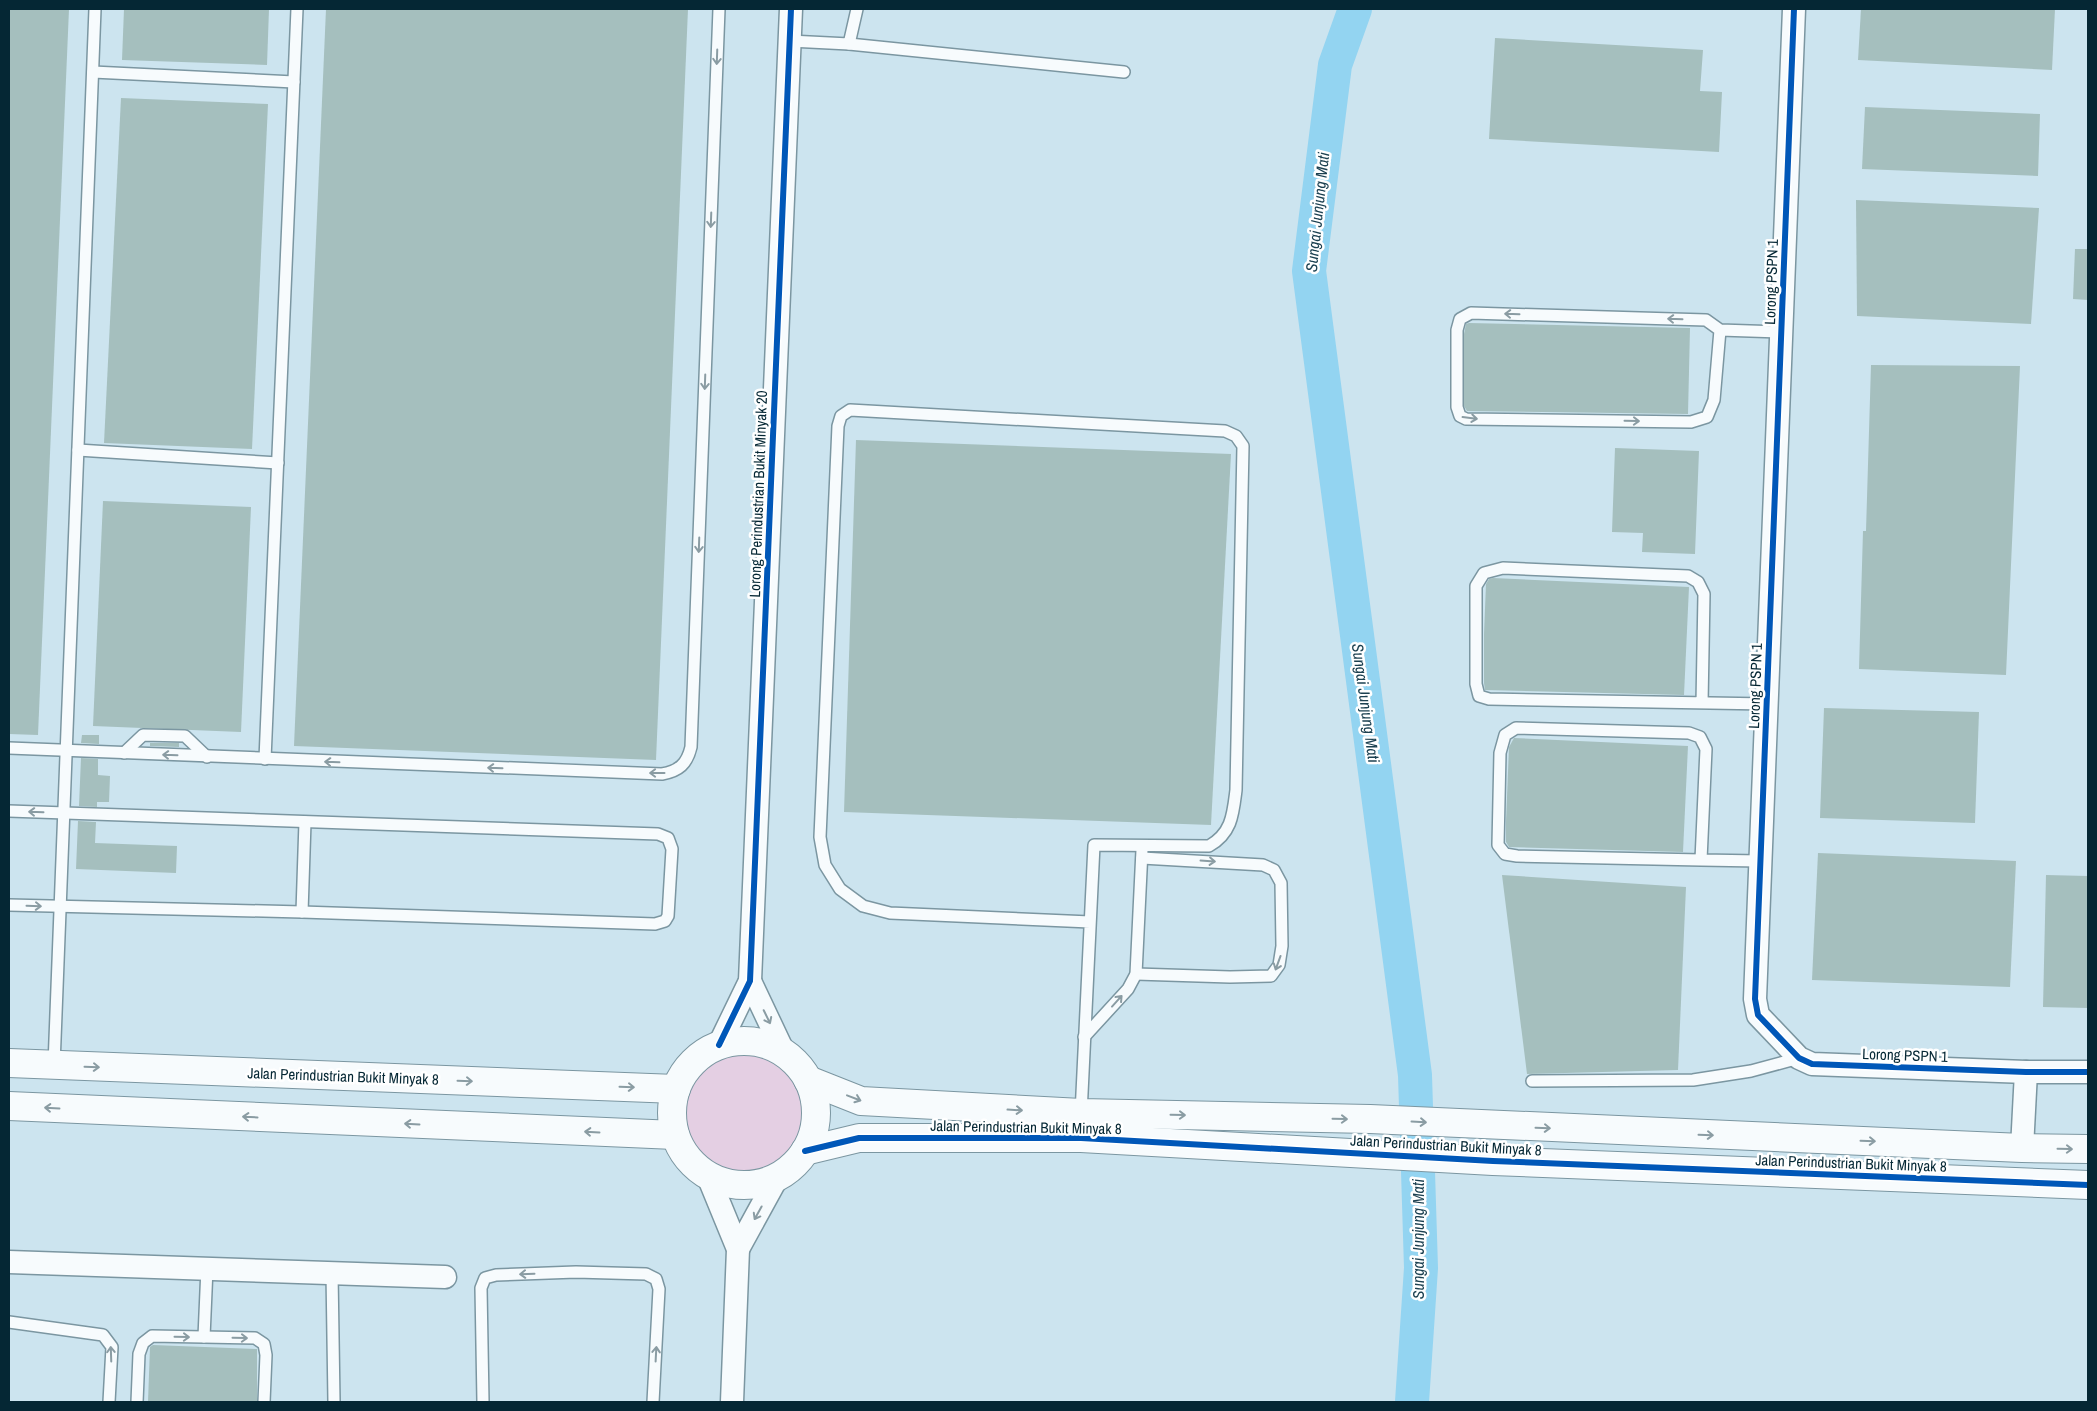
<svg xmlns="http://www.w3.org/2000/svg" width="2097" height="1411" font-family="'Archivo Narrow',sans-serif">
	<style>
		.green { fill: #e4cfe3 }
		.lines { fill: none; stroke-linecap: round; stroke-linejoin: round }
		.river { stroke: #93d4f1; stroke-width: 34 }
		.building { fill: #a5bfbe }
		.lane-casing { stroke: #7b96a1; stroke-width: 14 }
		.street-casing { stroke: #7b96a1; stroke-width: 25 }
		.secondary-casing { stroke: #7b96a1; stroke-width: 30 }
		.lane { stroke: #f7fbfd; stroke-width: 11 }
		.street { stroke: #f7fbfd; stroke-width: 22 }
		.secondary { stroke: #f7fbfd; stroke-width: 28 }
		.cycleway-casing { stroke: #fff; stroke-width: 9 }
		.cycleway { stroke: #0057b8; stroke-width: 6 }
		.oneway { stroke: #8a9ca3 }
		.labels { text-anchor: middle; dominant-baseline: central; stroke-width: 5; stroke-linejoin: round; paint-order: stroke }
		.street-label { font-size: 15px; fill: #052734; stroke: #fff }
		.water-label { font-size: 16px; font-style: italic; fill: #1c4151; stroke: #fff }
	</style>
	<rect width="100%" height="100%" fill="#cce4ef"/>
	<circle class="green" cx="743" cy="1112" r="64"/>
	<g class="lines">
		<path class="river" d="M1355 9 1335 65 1309 271 1415 1075 1421 1268 1412 1402"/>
	</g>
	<g class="building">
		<path d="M9 9H69L38 735 9 734Z"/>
		<path d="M124 9H269L267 65 122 60Z"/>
		<path d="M326 9H688L656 760 294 746Z"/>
		<path d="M1861 9H2055L2052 70 1858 60Z"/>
		<path d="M1495 38 1703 50 1700 91 1722 92 1719 152 1489 139Z"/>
		<path d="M121 98 268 104 252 449 104 443Z"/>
		<path d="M1865 107 2040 114 2038 176 1862 169Z"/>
		<path d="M1856 200 2039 208 2031 324 1857 316Z"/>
		<path d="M2075 249H2088V300L2073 299Z"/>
		<path d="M1469 323 1690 328 1688 414 1467 411 1464 406V334L1466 324Z"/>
		<path d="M1871 365 2020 366 2006 675 1859 669 1863 531H1866Z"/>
		<path d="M856 440 1231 454 1211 825 844 812Z"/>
		<path d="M1615 448 1699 451 1695 554 1642 552 1643 533 1612 532Z"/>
		<path d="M103 501 251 507 241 732 93 726Z"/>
		<path d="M1493 578 1689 587 1684 695 1485 690 1484 683V634L1486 584 1489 579Z"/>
		<path d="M1824 708 1979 712 1975 823 1820 818Z"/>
		<path d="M82 735H99V744L81 743Z"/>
		<path d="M1514 738 1688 746 1683 852 1509 847 1506 842V822L1509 747Z"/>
		<path d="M150 743H179V747L150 746Z"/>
		<path d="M81 758 98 759V775L110 776 109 802H97V807L79 806Z"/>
		<path d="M78 821 96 822 95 843 177 846 176 873 76 869Z"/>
		<path d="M1818 853 2016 861 2010 987 1812 980Z"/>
		<path d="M1502 875 1686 887 1678 1070 1527 1074Z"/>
		<path d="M2046 875 2088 876V1008L2043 1007Z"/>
		<path d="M153 1345 257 1349V1402H148L150 1347Z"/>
	</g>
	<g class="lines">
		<g class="lane-casing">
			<g id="lane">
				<path d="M790 41 849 44 857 9"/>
				<path d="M849 44 1124 72"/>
				<path d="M93 72 294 82"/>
				<path d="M1720 330 1714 400 1707 417 1691 422 1466 419 1460 416 1457 407V330L1460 319 1471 313 1706 320 1720 330 1782 332"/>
				<path d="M78 450 278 463"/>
				<path d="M1702 703 1704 594 1698 582 1688 576 1503 568 1484 573 1476 586V684L1479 696 1489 699 1767 704"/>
				<path d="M9 748 662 774C679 771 687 764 691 747L719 9"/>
				<path d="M124 753 143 735 185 736 207 757"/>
				<path d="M265 759 297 9"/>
				<path d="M9 811 658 834 668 838 672 849 668 916 665 921 655 924 302 912 9 905"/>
				<path d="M1701 860 1706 749 1700 737 1689 733 1516 728 1505 735 1500 753 1498 845 1505 854 1517 856 1701 860 1760 861"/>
				<path d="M302 912 305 822"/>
				<path d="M1136 974 1230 977 1271 976 1279 965 1282 946 1281 883 1274 870 1263 865 1142 858"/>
				<path d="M1084 1037 1128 989 1136 974 1142 850"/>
				<path d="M54 1065 95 9"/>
				<path d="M1532 1081 1693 1080 1751 1071 1799 1058"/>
				<path d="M1081 1114 1094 845 1209 846C1232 833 1233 814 1236 790L1243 446 1236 436 1225 431 850 410 841 416 838 426 820 837 825 865 840 889 863 906 890 913 1090 922"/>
				<path d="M332 1273 334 1402"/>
				<path d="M9 1322 103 1335 112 1347 109 1402"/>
				<path d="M204 1337 207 1268"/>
				<path d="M137 1402 139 1354 143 1343 152 1336 255 1338 264 1344 266 1355 264 1402"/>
				<path d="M483 1402 481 1288 485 1278 496 1275 576 1272 646 1274 656 1279 659 1289 653 1402"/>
			</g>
		</g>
		<g class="street-casing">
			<g id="street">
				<path d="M1794 9 1755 999 1758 1015 1799 1058 1812 1064 2026 1072H2088"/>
				<path d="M750 981 784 1053"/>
				<path d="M719 1045 750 981 791 9"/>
				<path d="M2022 1148 2026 1072"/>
				<path d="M708 1176 738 1249 732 1402"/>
				<path d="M738 1249 778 1176"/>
				<path d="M9 1262 445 1277"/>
			</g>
		</g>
		<g class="secondary-casing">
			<g id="secondary">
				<circle cx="744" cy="1113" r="72"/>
				<path d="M9 1063 676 1089"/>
				<path d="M808 1080 861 1101 1081 1113 1370 1119 2022 1148 2088 1149"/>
				<path d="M9 1106 675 1135"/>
				<path d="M805 1151 859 1138H1081L1493 1161 2088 1185"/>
			</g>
		</g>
		<use href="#lane" class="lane"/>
		<use href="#street" class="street"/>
		<use href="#secondary" class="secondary"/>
		<g class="cycleway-casing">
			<g id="cycleway">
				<path d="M1794 9 1755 999 1758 1015 1799 1058 1812 1064 2026 1072H2088"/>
				<path d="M719 1045 750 981 791 9"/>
				<path d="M805 1151 859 1138H1081L1493 1161 2088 1185"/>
			</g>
		</g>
		<use href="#cycleway" class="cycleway"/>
	</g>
	<defs><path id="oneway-shaft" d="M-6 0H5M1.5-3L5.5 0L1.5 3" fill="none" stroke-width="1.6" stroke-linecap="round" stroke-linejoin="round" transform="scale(1.25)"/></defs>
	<g class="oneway">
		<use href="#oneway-shaft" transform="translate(717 57) rotate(92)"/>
		<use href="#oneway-shaft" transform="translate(711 220) rotate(92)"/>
		<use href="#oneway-shaft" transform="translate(1512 314) rotate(-178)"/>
		<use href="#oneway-shaft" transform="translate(1675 319) rotate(-178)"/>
		<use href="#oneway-shaft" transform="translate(705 382) rotate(92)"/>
		<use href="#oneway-shaft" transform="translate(1470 418) rotate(7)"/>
		<use href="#oneway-shaft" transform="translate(1632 421) rotate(1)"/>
		<use href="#oneway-shaft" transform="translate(699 545) rotate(92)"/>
		<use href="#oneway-shaft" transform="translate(170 755) rotate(-178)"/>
		<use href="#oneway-shaft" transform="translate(332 762) rotate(-178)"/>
		<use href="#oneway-shaft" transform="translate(495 768) rotate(-178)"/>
		<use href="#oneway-shaft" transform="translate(657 773) rotate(180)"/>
		<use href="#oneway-shaft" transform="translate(36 812) rotate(-178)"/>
		<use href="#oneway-shaft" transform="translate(1208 861) rotate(4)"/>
		<use href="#oneway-shaft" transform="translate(34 906) rotate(2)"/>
		<use href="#oneway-shaft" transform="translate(1278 963) rotate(110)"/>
		<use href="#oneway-shaft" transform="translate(1117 1001) rotate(-48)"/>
		<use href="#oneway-shaft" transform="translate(767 1017) rotate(64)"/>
		<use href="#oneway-shaft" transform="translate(92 1067) rotate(2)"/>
		<use href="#oneway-shaft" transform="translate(465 1081) rotate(2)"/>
		<use href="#oneway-shaft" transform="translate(627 1087) rotate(2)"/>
		<use href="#oneway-shaft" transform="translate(854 1098) rotate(21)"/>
		<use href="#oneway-shaft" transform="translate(52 1108) rotate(-177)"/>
		<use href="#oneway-shaft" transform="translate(1015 1110) rotate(3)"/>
		<use href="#oneway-shaft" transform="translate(1178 1115) rotate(1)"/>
		<use href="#oneway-shaft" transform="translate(250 1117) rotate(-177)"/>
		<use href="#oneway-shaft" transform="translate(1340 1119) rotate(1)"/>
		<use href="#oneway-shaft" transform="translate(1419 1122) rotate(3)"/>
		<use href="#oneway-shaft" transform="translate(412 1124) rotate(-177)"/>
		<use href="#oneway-shaft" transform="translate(1543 1128) rotate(2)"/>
		<use href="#oneway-shaft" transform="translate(592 1132) rotate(-177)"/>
		<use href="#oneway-shaft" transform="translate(1706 1135) rotate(2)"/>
		<use href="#oneway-shaft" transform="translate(1868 1141) rotate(2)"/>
		<use href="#oneway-shaft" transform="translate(2065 1149) rotate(1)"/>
		<use href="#oneway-shaft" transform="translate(758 1213) rotate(119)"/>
		<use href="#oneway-shaft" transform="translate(527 1274) rotate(178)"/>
		<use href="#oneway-shaft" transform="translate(182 1337) rotate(1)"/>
		<use href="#oneway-shaft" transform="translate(240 1338) rotate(1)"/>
		<use href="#oneway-shaft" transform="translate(111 1354) rotate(-92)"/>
		<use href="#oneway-shaft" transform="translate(656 1354) rotate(-87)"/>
	</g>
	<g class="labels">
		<g class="street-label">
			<text transform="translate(1771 282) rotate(-88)">Lorong PSPN 1</text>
			<text transform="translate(758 494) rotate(-88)">Lorong Perindustrian Bukit Minyak 20</text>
			<text transform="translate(1755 686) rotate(-88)">Lorong PSPN 1</text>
			<text transform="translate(1905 1055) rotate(2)">Lorong PSPN 1</text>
			<text transform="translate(343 1076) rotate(2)">Jalan Perindustrian Bukit Minyak 8</text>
			<text transform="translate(1026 1127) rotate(1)">Jalan Perindustrian Bukit Minyak 8</text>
			<text transform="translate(1446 1145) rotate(3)">Jalan Perindustrian Bukit Minyak 8</text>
			<text transform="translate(1851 1163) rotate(2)">Jalan Perindustrian Bukit Minyak 8</text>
		</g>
		<g class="water-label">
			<text transform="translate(1317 212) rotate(-84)">Sungai Junjung Mati</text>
			<text transform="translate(1366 703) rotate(82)">Sungai Junjung Mati</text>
			<text transform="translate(1418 1239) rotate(-90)">Sungai Junjung Mati</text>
		</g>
	</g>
	<rect width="2097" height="1411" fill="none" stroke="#052734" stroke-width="20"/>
</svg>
